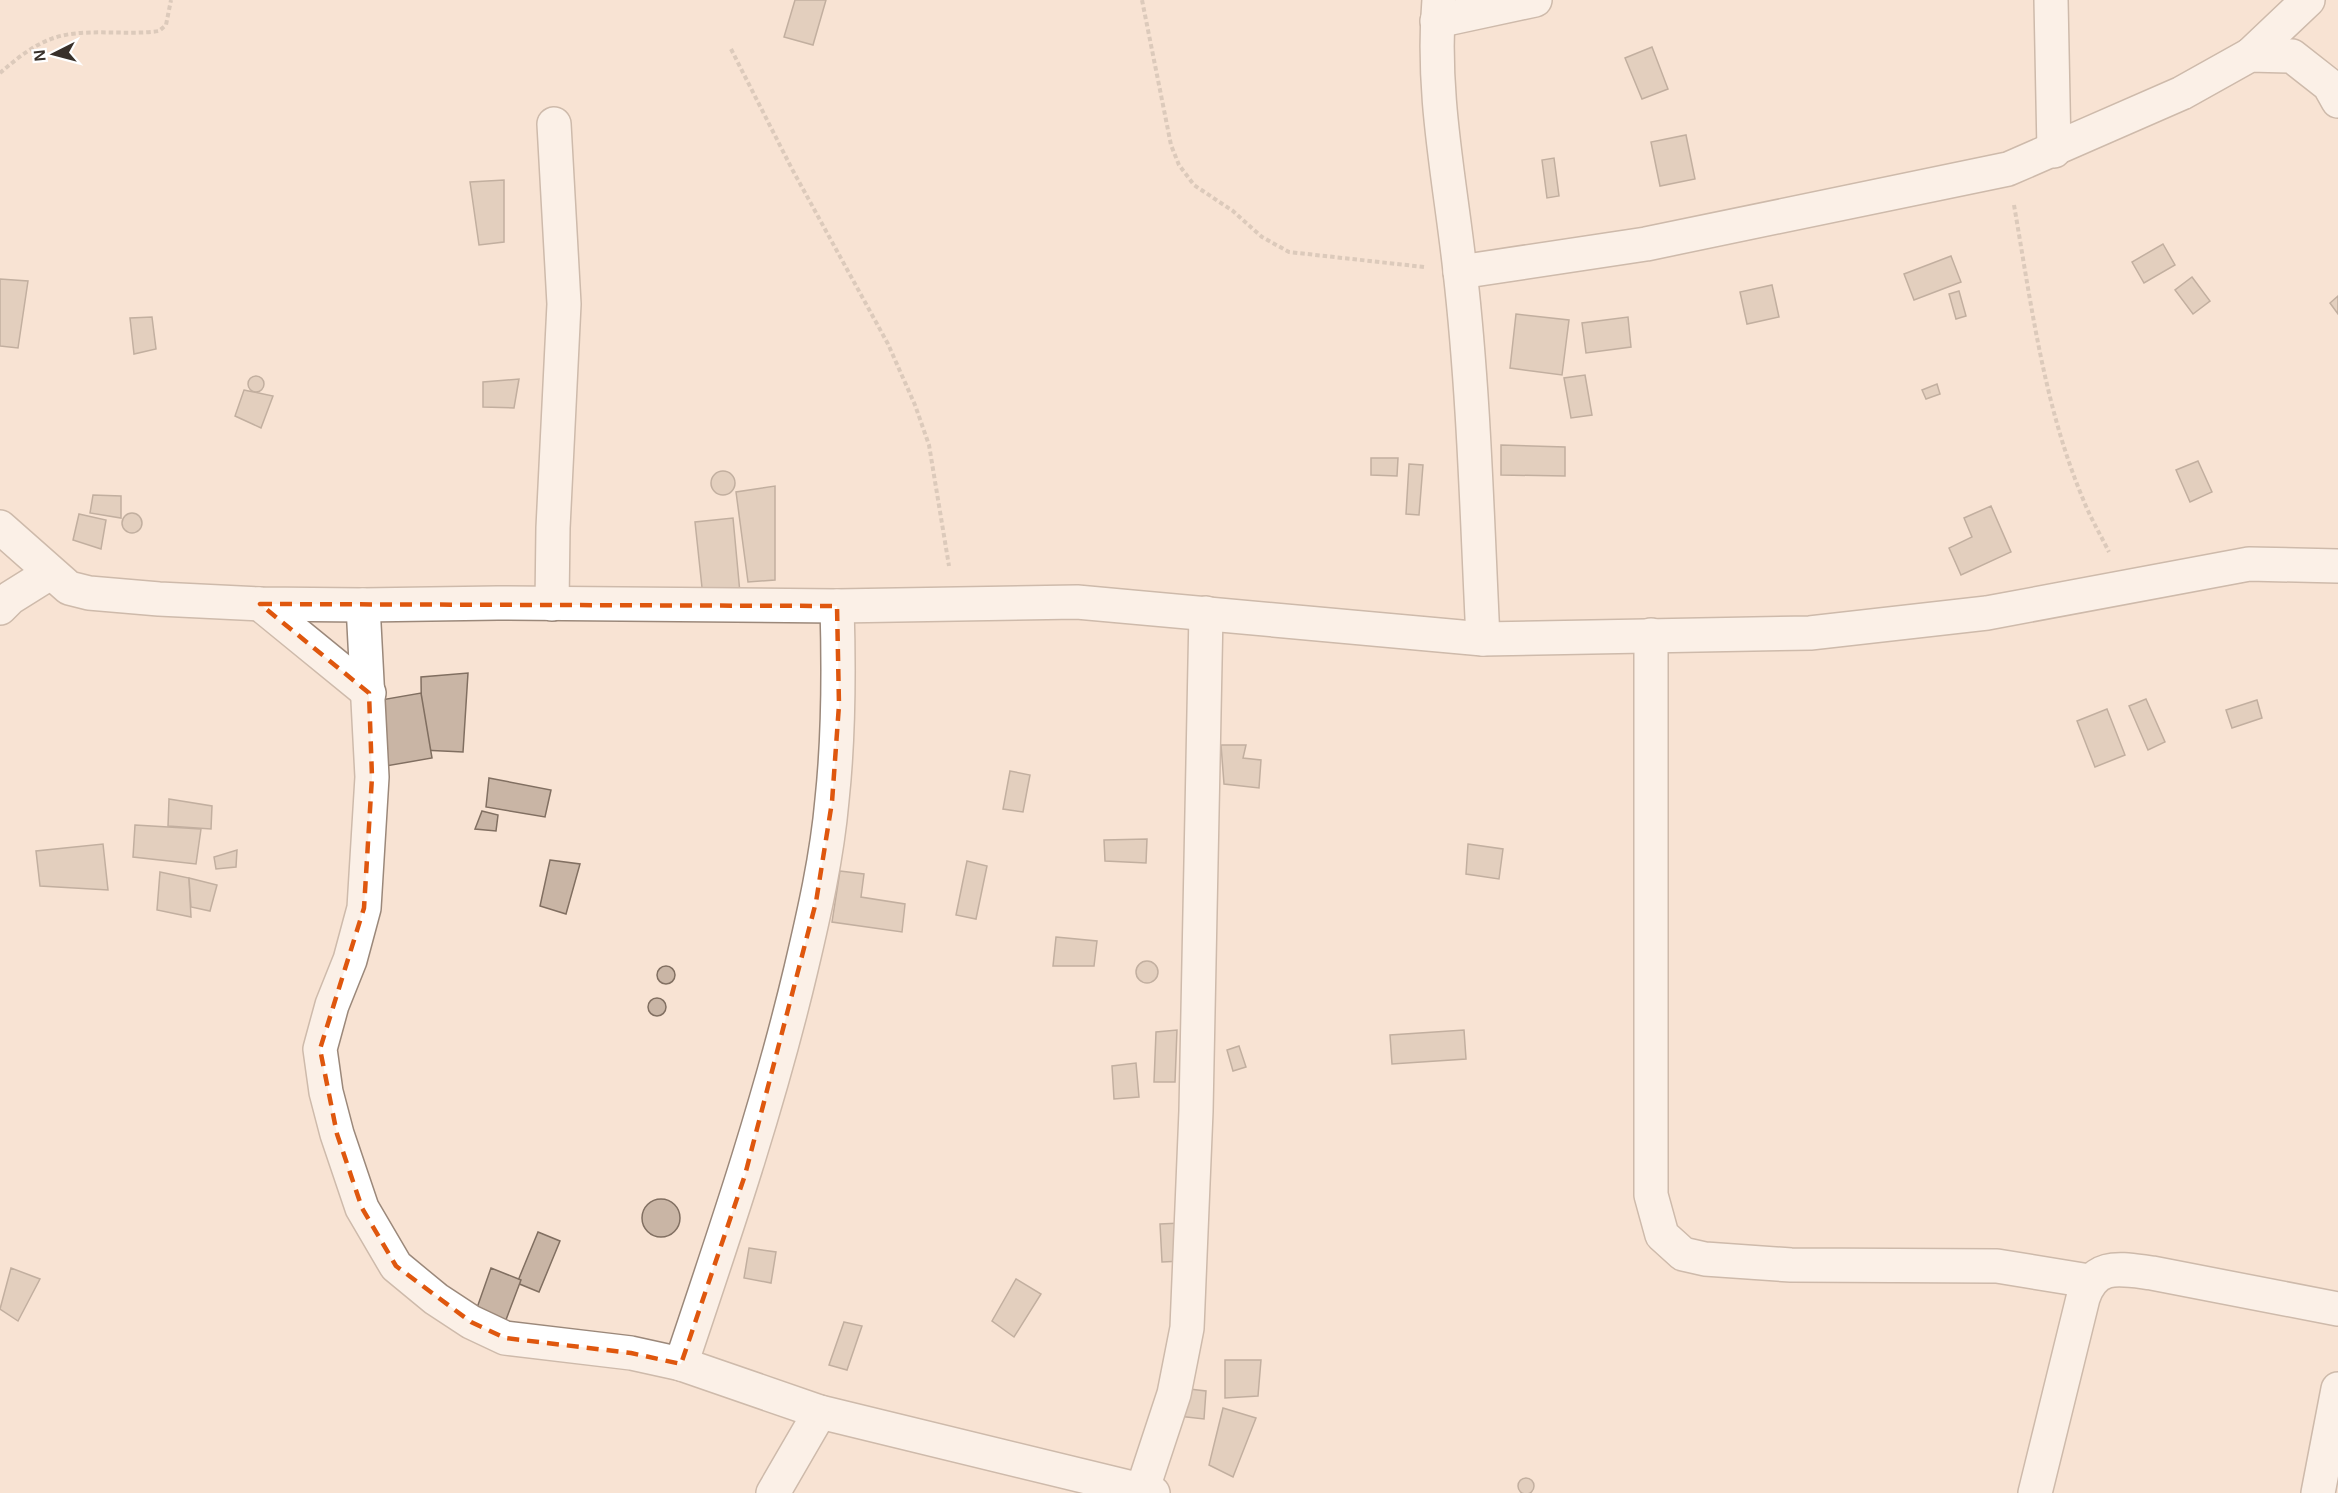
<svg xmlns="http://www.w3.org/2000/svg" width="2338" height="1493" font-family="Arial,sans-serif">
	<style>
		.building { fill: #c9b5a5; stroke: #816f61; stroke-width: 1.5 }
		.lines { fill: none; stroke-linecap: round; stroke-linejoin: round }
		.minor-casing { stroke: #9b887a; stroke-width: 36 }
		.path { stroke: #bbaa9e; stroke-width: 4; stroke-dasharray: 4.5 3; stroke-linecap: butt }
		.minor { stroke: #fff; stroke-width: 33 }
		.marked { fill: none; stroke: #df570e; stroke-width: 4.5; stroke-dasharray: 12 8; stroke-linejoin: round }
	</style>
	<rect width="100%" height="100%" fill="#f8e3d3"/>
	<g class="building">
		<path d="M795 0H826L813 45 784 37Z"/>
		<path d="M1652 47 1668 89 1642 99 1625 58Z"/>
		<path d="M1686 135 1695 179 1660 186 1651 142Z"/>
		<path d="M1554 158 1559 196 1547 198 1542 160Z"/>
		<path d="M504 180V242L479 245 470 182Z"/>
		<path d="M2163 244 2175 265 2144 283 2132 262Z"/>
		<path d="M1951 256 1961 282 1914 300 1904 274Z"/>
		<path d="M2192 277 2210 301 2193 314 2175 290Z"/>
		<path d="M0 279 28 281 18 348 0 346Z"/>
		<path d="M1772 285 1779 317 1747 324 1740 292Z"/>
		<path d="M1959 291 1966 316 1956 319 1949 294Z"/>
		<path d="M2338 296V314L2330 303Z"/>
		<path d="M1516 314 1569 320 1562 375 1510 368Z"/>
		<path d="M152 317 156 349 134 354 130 318Z"/>
		<path d="M1628 317 1631 347 1586 353 1582 323Z"/>
		<path d="M1585 375 1592 415 1571 418 1564 378Z"/>
		<circle cx="256" cy="384" r="8"/>
		<path d="M519 379 514 408 483 407V382Z"/>
		<path d="M1937 384 1940 394 1926 399 1922 390Z"/>
		<path d="M244 390 273 396 261 428 235 416Z"/>
		<path d="M1501 445 1565 447V476L1501 475Z"/>
		<path d="M1371 458H1398L1397 476 1371 475Z"/>
		<path d="M2198 461 2212 492 2190 502 2176 470Z"/>
		<path d="M1409 464 1423 465 1419 515 1406 514Z"/>
		<circle cx="723" cy="483" r="12"/>
		<path d="M775 486V580L748 582 736 492Z"/>
		<path d="M93 495 121 496V518L90 513Z"/>
		<path d="M1991 506 2011 552 1961 575 1949 548 1972 537 1964 518Z"/>
		<circle cx="132" cy="523" r="10"/>
		<path d="M79 514 106 520 101 549 73 540Z"/>
		<path d="M733 518 740 593 703 597 695 522Z"/>
		<path d="M468 673 463 752 422 750 421 677Z"/>
		<path d="M421 693 432 758 386 766 375 701Z"/>
		<path d="M2146 699 2165 742 2148 750 2129 706Z"/>
		<path d="M2257 700 2262 718 2232 728 2226 710Z"/>
		<path d="M2107 709 2125 755 2095 767 2077 721Z"/>
		<path d="M1221 745H1246L1243 758 1261 760 1259 788 1224 784Z"/>
		<path d="M1010 771 1030 775 1023 812 1003 809Z"/>
		<path d="M489 778 551 790 545 817 486 807Z"/>
		<path d="M169 799 212 806 211 829 168 826Z"/>
		<path d="M482 811 498 815 496 831 475 829Z"/>
		<path d="M135 825 201 829 196 864 133 857Z"/>
		<path d="M1147 839 1146 863 1105 861 1104 840Z"/>
		<path d="M103 844 108 890 40 886 36 851Z"/>
		<path d="M1468 844 1503 849 1499 879 1466 874Z"/>
		<path d="M237 850 236 867 216 869 214 857Z"/>
		<path d="M550 860 580 864 566 914 540 906Z"/>
		<path d="M967 861 987 866 976 919 956 915Z"/>
		<path d="M840 871 864 874 861 897 905 904 902 932 832 922Z"/>
		<path d="M160 872 189 878 191 917 157 910Z"/>
		<path d="M189 878 217 885 210 911 191 907Z"/>
		<path d="M1056 937 1097 941 1094 966H1053Z"/>
		<circle cx="1147" cy="972" r="11"/>
		<circle cx="666" cy="975" r="9"/>
		<circle cx="657" cy="1007" r="9"/>
		<path d="M1177 1030 1175 1082H1154L1156 1032Z"/>
		<path d="M1464 1030 1466 1059 1392 1064 1390 1035Z"/>
		<path d="M1239 1046 1246 1067 1233 1071 1227 1050Z"/>
		<path d="M1136 1063 1139 1097 1114 1099 1112 1066Z"/>
		<circle cx="661" cy="1218" r="19"/>
		<path d="M1181 1223 1183 1261 1162 1262 1160 1224Z"/>
		<path d="M538 1232 560 1241 539 1292 517 1283Z"/>
		<path d="M749 1248 776 1252 771 1283 744 1278Z"/>
		<path d="M11 1268 40 1279 18 1321 0 1309Z"/>
		<path d="M491 1268 521 1280 501 1333 472 1322Z"/>
		<path d="M1016 1279 1041 1294 1014 1337 992 1321Z"/>
		<path d="M844 1322 862 1326 847 1370 829 1365Z"/>
		<path d="M1225 1360H1261L1258 1396 1225 1398Z"/>
		<path d="M1172 1387 1206 1391 1204 1419 1169 1415Z"/>
		<path d="M1223 1408 1256 1418 1233 1477 1209 1465Z"/>
		<circle cx="1526" cy="1486" r="8"/>
	</g>
	<g class="lines">
		<g class="minor-casing">
			<g id="minor">
				<path d="M1439 0C1431 94 1450 179 1460 271 1474 393 1477 517 1483 639"/>
				<path d="M2051 0 2054 151"/>
				<path d="M1437 21 1535 0"/>
				<path d="M2250 55 2308 0"/>
				<path d="M1460 272 1646 244 2008 169 2182 93 2250 55 2292 56 2329 85 2338 101"/>
				<path d="M0 527 69 588 89 593 159 599 260 604 363 605 498 603 837 606 1077 602 1483 639 1810 633 1987 613 2249 564 2338 566"/>
				<path d="M260 604 369 693"/>
				<path d="M552 604 553 528 564 304 554 124"/>
				<path d="M363 605 372 777 364 908 350 960 332 1005 320 1049 326 1092 337 1134 362 1208 396 1266 436 1299 471 1322 505 1338 631 1353 681 1364 820 1412 1153 1493"/>
				<path d="M0 608 10 598 50 573"/>
				<path d="M1651 635V1195L1662 1235 1683 1254 1705 1259 1791 1265 1997 1266 2089 1281"/>
				<path d="M681 1364C725 1233 769 1104 801 969 814 914 827 857 832 800 839 735 839 671 837 606"/>
				<path d="M1142 1491 1174 1394 1187 1328 1196 1111 1206 613"/>
				<path d="M773 1493 820 1412"/>
				<path d="M2035 1493 2083 1298C2095 1262 2120 1269 2152 1273L2338 1309"/>
				<path d="M2318 1493 2338 1389"/>
			</g>
		</g>
		<g class="path">
			<path d="M1142 0 1171 145 1179 165 1194 185 1233 211 1262 237 1289 252 1424 267"/>
			<path d="M731 49 792 169 888 344 915 405 929 445 949 566"/>
			<path d="M0 73C15 60 32 46 51 39 81 27 125 36 159 31L166 25 171 0"/>
			<path d="M2014 205C2031 303 2044 406 2083 499 2090 517 2100 534 2109 552"/>
		</g>
		<use href="#minor" class="minor"/>
	</g>
	<path d="M0 0H2338V1493H0ZM260 604 837 606 839 705 832 802 816 902 745 1175 681 1364 631 1353 505 1338 471 1322 396 1266 362 1208 337 1134 320 1049 364 908 372 777 369 693Z" fill="#f8e3d3" fill-opacity=".55" fill-rule="evenodd"/>
	<path class="marked" d="M260 604 837 606 839 705 832 802 816 902 745 1175 681 1364 631 1353 505 1338 471 1322 396 1266 362 1208 337 1134 320 1049 364 908 372 777 369 693Z"/>
	<g transform="translate(54 54) rotate(264)" stroke="#ffffff" stroke-width="4.5" paint-order="stroke">
	<path d="M0-4.5L10 22L0 15L-10 22Z" fill="#38302a"/>
	<text y="-9" font-size="16" font-weight="bold" text-anchor="middle" fill="#38302a">N</text>
	</g>
</svg>
